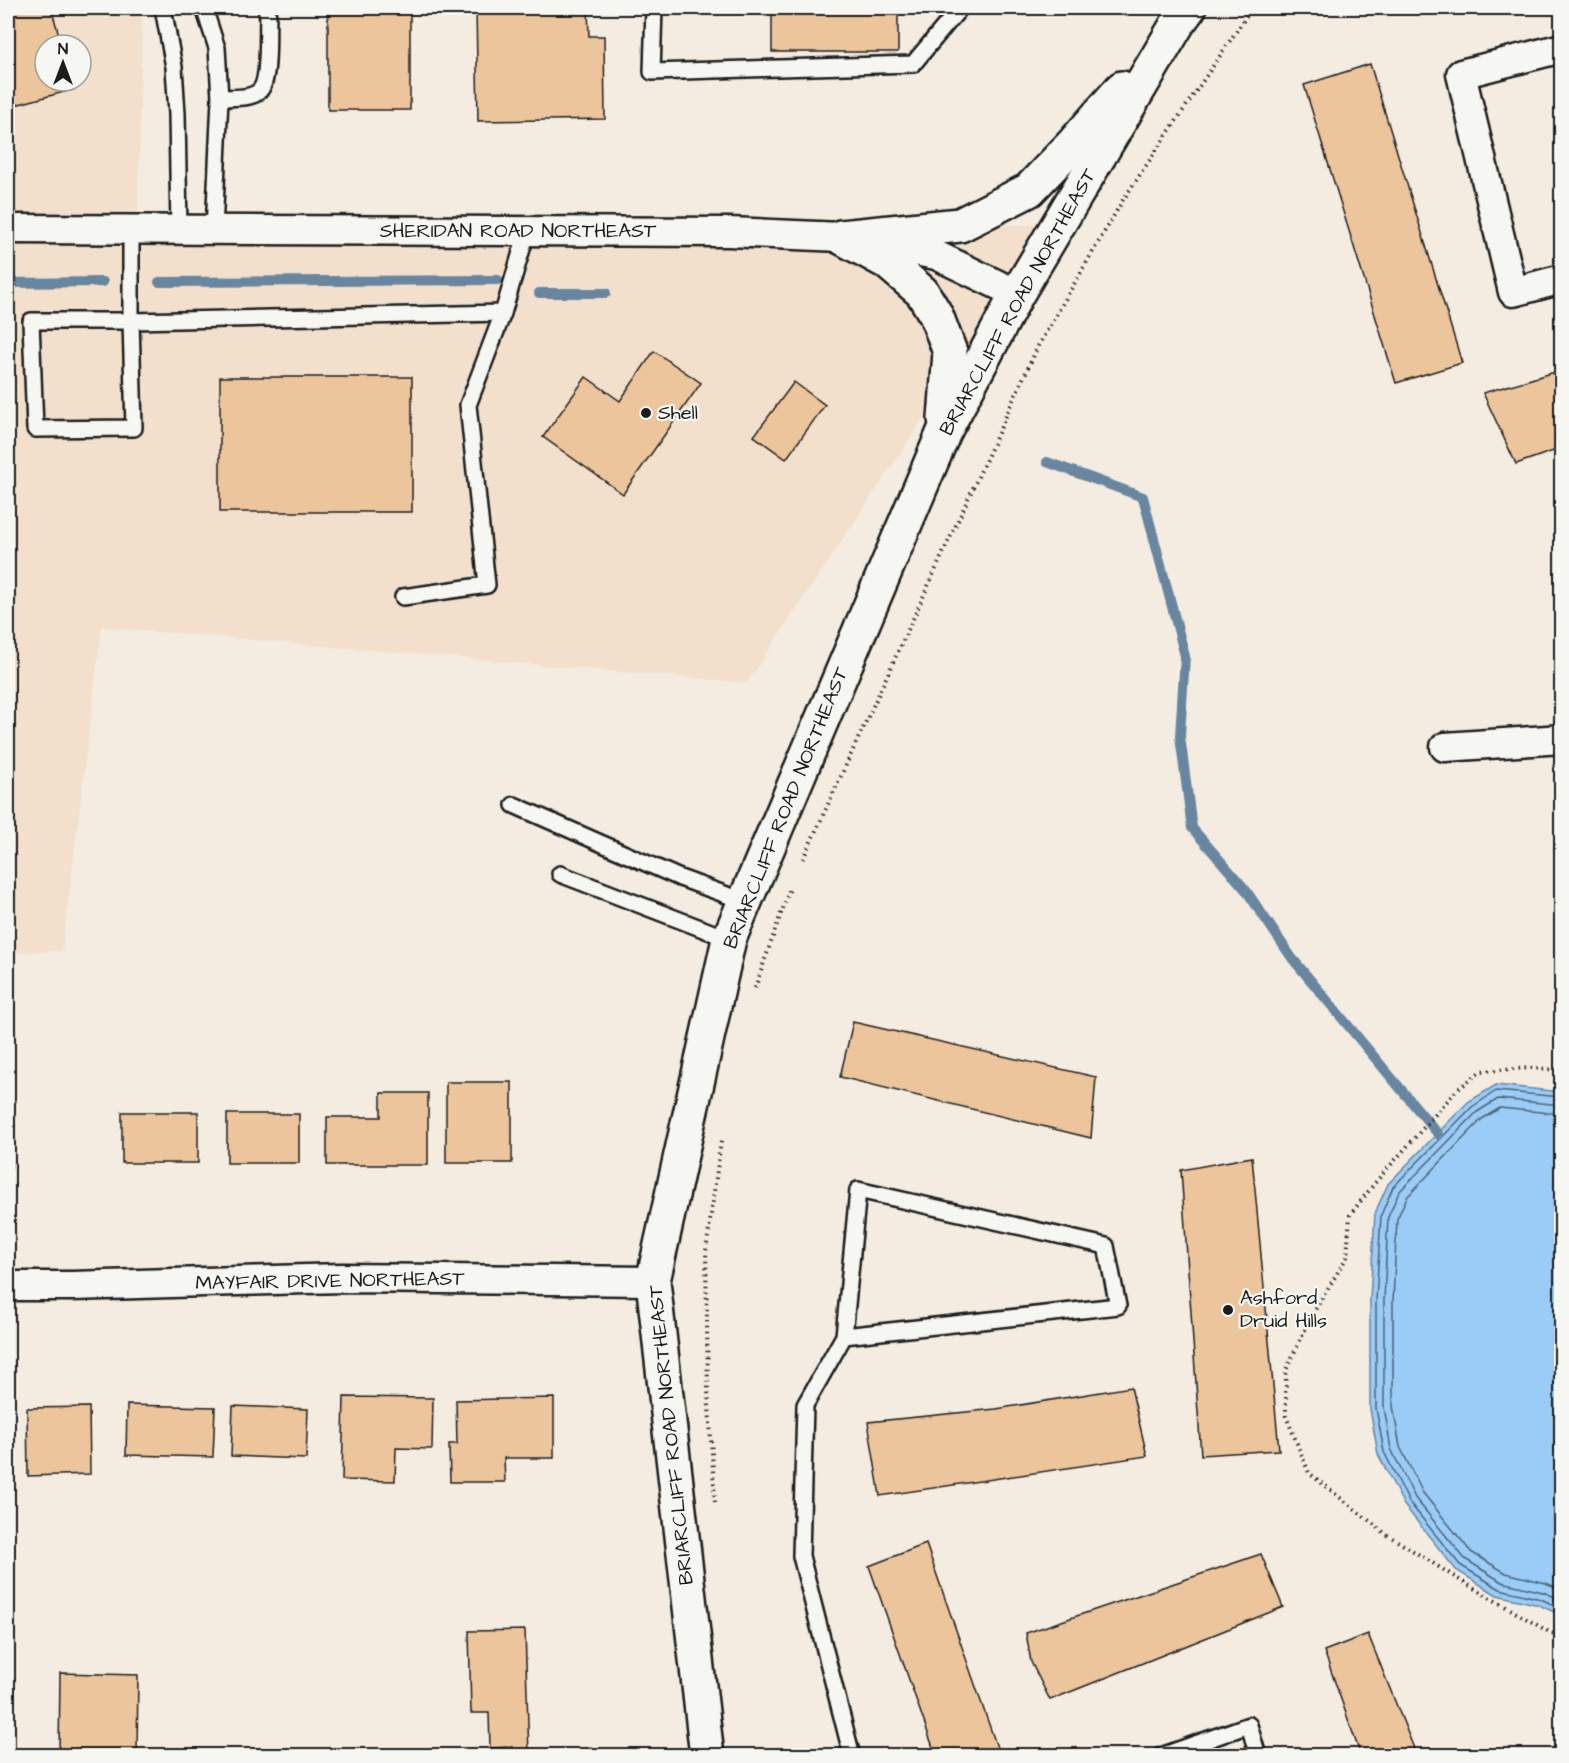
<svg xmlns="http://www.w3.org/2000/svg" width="1569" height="1763" font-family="'Architects Daughter',sans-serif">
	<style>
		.built { fill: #f2e0cc; fill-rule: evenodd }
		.water { fill: #9accf7; stroke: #68869f; stroke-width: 1.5 }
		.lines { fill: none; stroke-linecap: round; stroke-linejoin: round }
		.shore { stroke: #4e6274; stroke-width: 1.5 }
		.stream { stroke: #68869f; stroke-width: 10 }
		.building { fill: #ecc59c; stroke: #1c1c1c; stroke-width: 1.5 }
		.lane-casing { stroke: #1c1c1c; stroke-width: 20 }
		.street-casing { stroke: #1c1c1c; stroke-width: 33 }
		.secondary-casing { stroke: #1c1c1c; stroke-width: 38 }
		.path { stroke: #1c1c1c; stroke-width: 4; stroke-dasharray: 1.5 4.5; stroke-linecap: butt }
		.lane { stroke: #f6f6f2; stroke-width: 15 }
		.street { stroke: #f6f6f2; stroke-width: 28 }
		.secondary { stroke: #f6f6f2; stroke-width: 33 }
		.poi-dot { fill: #1c1c1c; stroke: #f6f6f2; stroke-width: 2 }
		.labels { text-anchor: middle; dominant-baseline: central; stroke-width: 4.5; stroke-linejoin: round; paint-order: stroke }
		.street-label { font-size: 20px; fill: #1c1c1c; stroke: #f6f6f2 }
		.poi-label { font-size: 20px; fill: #1c1c1c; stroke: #f6f6f2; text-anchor: start }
	</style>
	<rect width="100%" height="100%" fill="#f4ece1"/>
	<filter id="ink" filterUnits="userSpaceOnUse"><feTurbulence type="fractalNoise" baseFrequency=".0167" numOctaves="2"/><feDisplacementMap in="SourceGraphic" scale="12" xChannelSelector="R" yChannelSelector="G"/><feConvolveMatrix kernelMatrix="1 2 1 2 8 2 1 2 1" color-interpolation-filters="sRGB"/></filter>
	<g filter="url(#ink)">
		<path class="built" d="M8 8H142L138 227 1053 225 747 683 102 627 62 951 8 953ZM45 45H81V81H45Z"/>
		<path class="water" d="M1496 1085 1561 1092V1615L1539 1605 1497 1595 1456 1570 1404 1505 1378 1454 1370 1409V1300L1375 1213 1388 1184 1468 1102Z"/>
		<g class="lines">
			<g class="shore">
				<path d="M1562 1097 1496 1091 1472 1107 1393 1187 1381 1215 1376 1301V1408L1384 1452 1409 1502 1460 1565 1500 1589 1541 1599 1562 1609"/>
				<path d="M1562 1105 1498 1099 1477 1112 1399 1192 1388 1217 1384 1301V1407L1391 1449 1415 1498 1465 1559 1502 1582 1543 1592 1562 1600"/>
				<path d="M1562 1114 1500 1108 1482 1119 1407 1197 1397 1219 1393 1301V1406L1400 1447 1423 1493 1471 1552 1506 1573 1546 1583 1562 1590"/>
			</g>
			<g class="stream">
				<path d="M159 282 498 280"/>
				<path d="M8 283 103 282"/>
				<path d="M539 293H606"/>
				<path d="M1047 462 1143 497 1185 656 1180 736 1192 828 1245 889 1292 958 1439 1135"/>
			</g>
		</g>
		<g class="building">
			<path d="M8 8H51L62 45H45V81H72L75 89 8 107Z"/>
			<rect x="328" y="8" width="82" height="102"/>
			<path d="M476 8H588L589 36H604L605 119 478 121Z"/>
			<rect x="772" y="11" width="126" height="41"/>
			<path d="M1370 64 1462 363 1396 383 1304 85Z"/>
			<path d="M654 351 701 383 623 494 543 437 586 377 620 401Z"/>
			<path d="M1562 370V448L1516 464 1483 393Z"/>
			<rect x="220" y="377" width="192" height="135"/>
			<path d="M794 382 825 405 786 459 754 436Z"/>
			<path d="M853 1022 1096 1077 1091 1138 840 1077Z"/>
			<rect x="446" y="1082" width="66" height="81"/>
			<path d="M381 1093H428V1165H327V1117H381Z"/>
			<rect x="122" y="1112" width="76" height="51"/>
			<rect x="8" y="1113" width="3" height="54"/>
			<rect x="227" y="1114" width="72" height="49"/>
			<path d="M1252 1157 1279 1450 1201 1455 1181 1170Z"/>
			<path d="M1131 1387 1147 1456 880 1496 868 1422 996 1409Z"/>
			<path d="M344 1397 433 1398 432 1449 396 1448 395 1481 342 1480Z"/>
			<path d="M554 1398V1458H504L505 1482H450L449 1444H457L456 1400Z"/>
			<path d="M127 1405 215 1407 213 1457 126 1455Z"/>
			<path d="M233 1406 308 1409 306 1459 231 1456Z"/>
			<path d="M89 1407 90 1474 28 1476 27 1408Z"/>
			<path d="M926 1544 999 1753 993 1756H936L869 1566Z"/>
			<path d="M1261 1554 1283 1607 1050 1700 1031 1662 1026 1633Z"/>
			<path d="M525 1630 529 1756H513L512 1747 490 1748 489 1713H471L469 1631Z"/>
			<path d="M1368 1634 1417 1756H1361L1324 1651Z"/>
			<path d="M60 1673 138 1675 137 1756H59Z"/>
		</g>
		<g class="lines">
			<g class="lane-casing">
				<g id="lane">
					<path d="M163 8 174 67 177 114 179 230"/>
					<path d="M204 8 217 48 220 98 214 231"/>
					<path d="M654 8 652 72 913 64 960 8"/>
					<path d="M220 98C231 97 252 100 260 90 270 80 267 32 268 16L266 8"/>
					<path d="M131 231V321L503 313 527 232"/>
					<path d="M31 321H131L134 428 35 429Z"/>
					<path d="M403 597 487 585 468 405 503 313"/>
					<path d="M514 805 680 878 746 902"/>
					<path d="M560 874 729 939"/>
					<path d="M844 1336 858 1190 1106 1246 1118 1306 844 1336 805 1405 801 1556 852 1756"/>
					<path d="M1161 1756 1249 1725 1258 1756"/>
				</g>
			</g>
			<g class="street-casing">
				<g id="street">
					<path d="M1562 48 1461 74 1513 292 1562 279"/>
					<path d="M8 229 729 232 841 237 936 255 1017 294"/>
					<path d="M1445 747 1562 739"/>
					<path d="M8 1286H72L341 1278 653 1281"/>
				</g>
			</g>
			<g class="secondary-casing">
				<g id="secondary">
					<path d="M841 237 960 225 1029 190 1072 145 1122 88"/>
					<path d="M841 237 887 262 922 292 936 315 950 352 945 419"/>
					<path d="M707 1756 653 1281 729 939 944 432 1017 294 1178 23 1189 8"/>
				</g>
			</g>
			<g class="path">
				<path d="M803 859 1038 346 1123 200 1252 8"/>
				<path d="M755 988 790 888"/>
				<path d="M1562 1070 1531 1068 1481 1071 1457 1090 1374 1184 1350 1215 1347 1257 1312 1315 1286 1370V1416L1309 1473 1386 1534 1463 1582 1551 1633 1562 1635"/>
				<path d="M715 1502 708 1391 706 1251 721 1141"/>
			</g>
			<use href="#lane" class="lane"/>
			<use href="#street" class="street"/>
			<use href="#secondary" class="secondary"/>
		</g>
	</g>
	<g class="poi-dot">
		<circle cx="646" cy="413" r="6"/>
		<circle cx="1228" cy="1310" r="6"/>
	</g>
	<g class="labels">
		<g class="street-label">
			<text x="518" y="231">SHERIDAN ROAD NORTHEAST</text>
			<text transform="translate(1018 302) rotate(-61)">BRIARCLIFF ROAD NORTHEAST</text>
			<text transform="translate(786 808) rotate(-68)">BRIARCLIFF ROAD NORTHEAST</text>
			<text transform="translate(330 1281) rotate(-1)">MAYFAIR DRIVE NORTHEAST</text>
			<text transform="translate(671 1435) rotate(-96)">BRIARCLIFF ROAD NORTHEAST</text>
		</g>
		<g class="poi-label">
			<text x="658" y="413">Shell</text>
			<text x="1240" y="1298">Ashford<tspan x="1240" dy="23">Druid Hills</tspan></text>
		</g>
	</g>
	<rect width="1569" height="1763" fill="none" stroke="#f6f6f2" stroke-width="30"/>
	<rect x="15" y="15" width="1539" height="1733" fill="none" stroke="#1c1c1c" stroke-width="2" filter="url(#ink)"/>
	<g transform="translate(63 63)"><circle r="28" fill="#f6f6f2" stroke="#9f9f9c" stroke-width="1.5"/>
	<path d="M0-4.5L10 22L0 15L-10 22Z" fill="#1c1c1c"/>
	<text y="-9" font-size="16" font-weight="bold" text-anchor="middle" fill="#1c1c1c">N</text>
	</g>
</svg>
